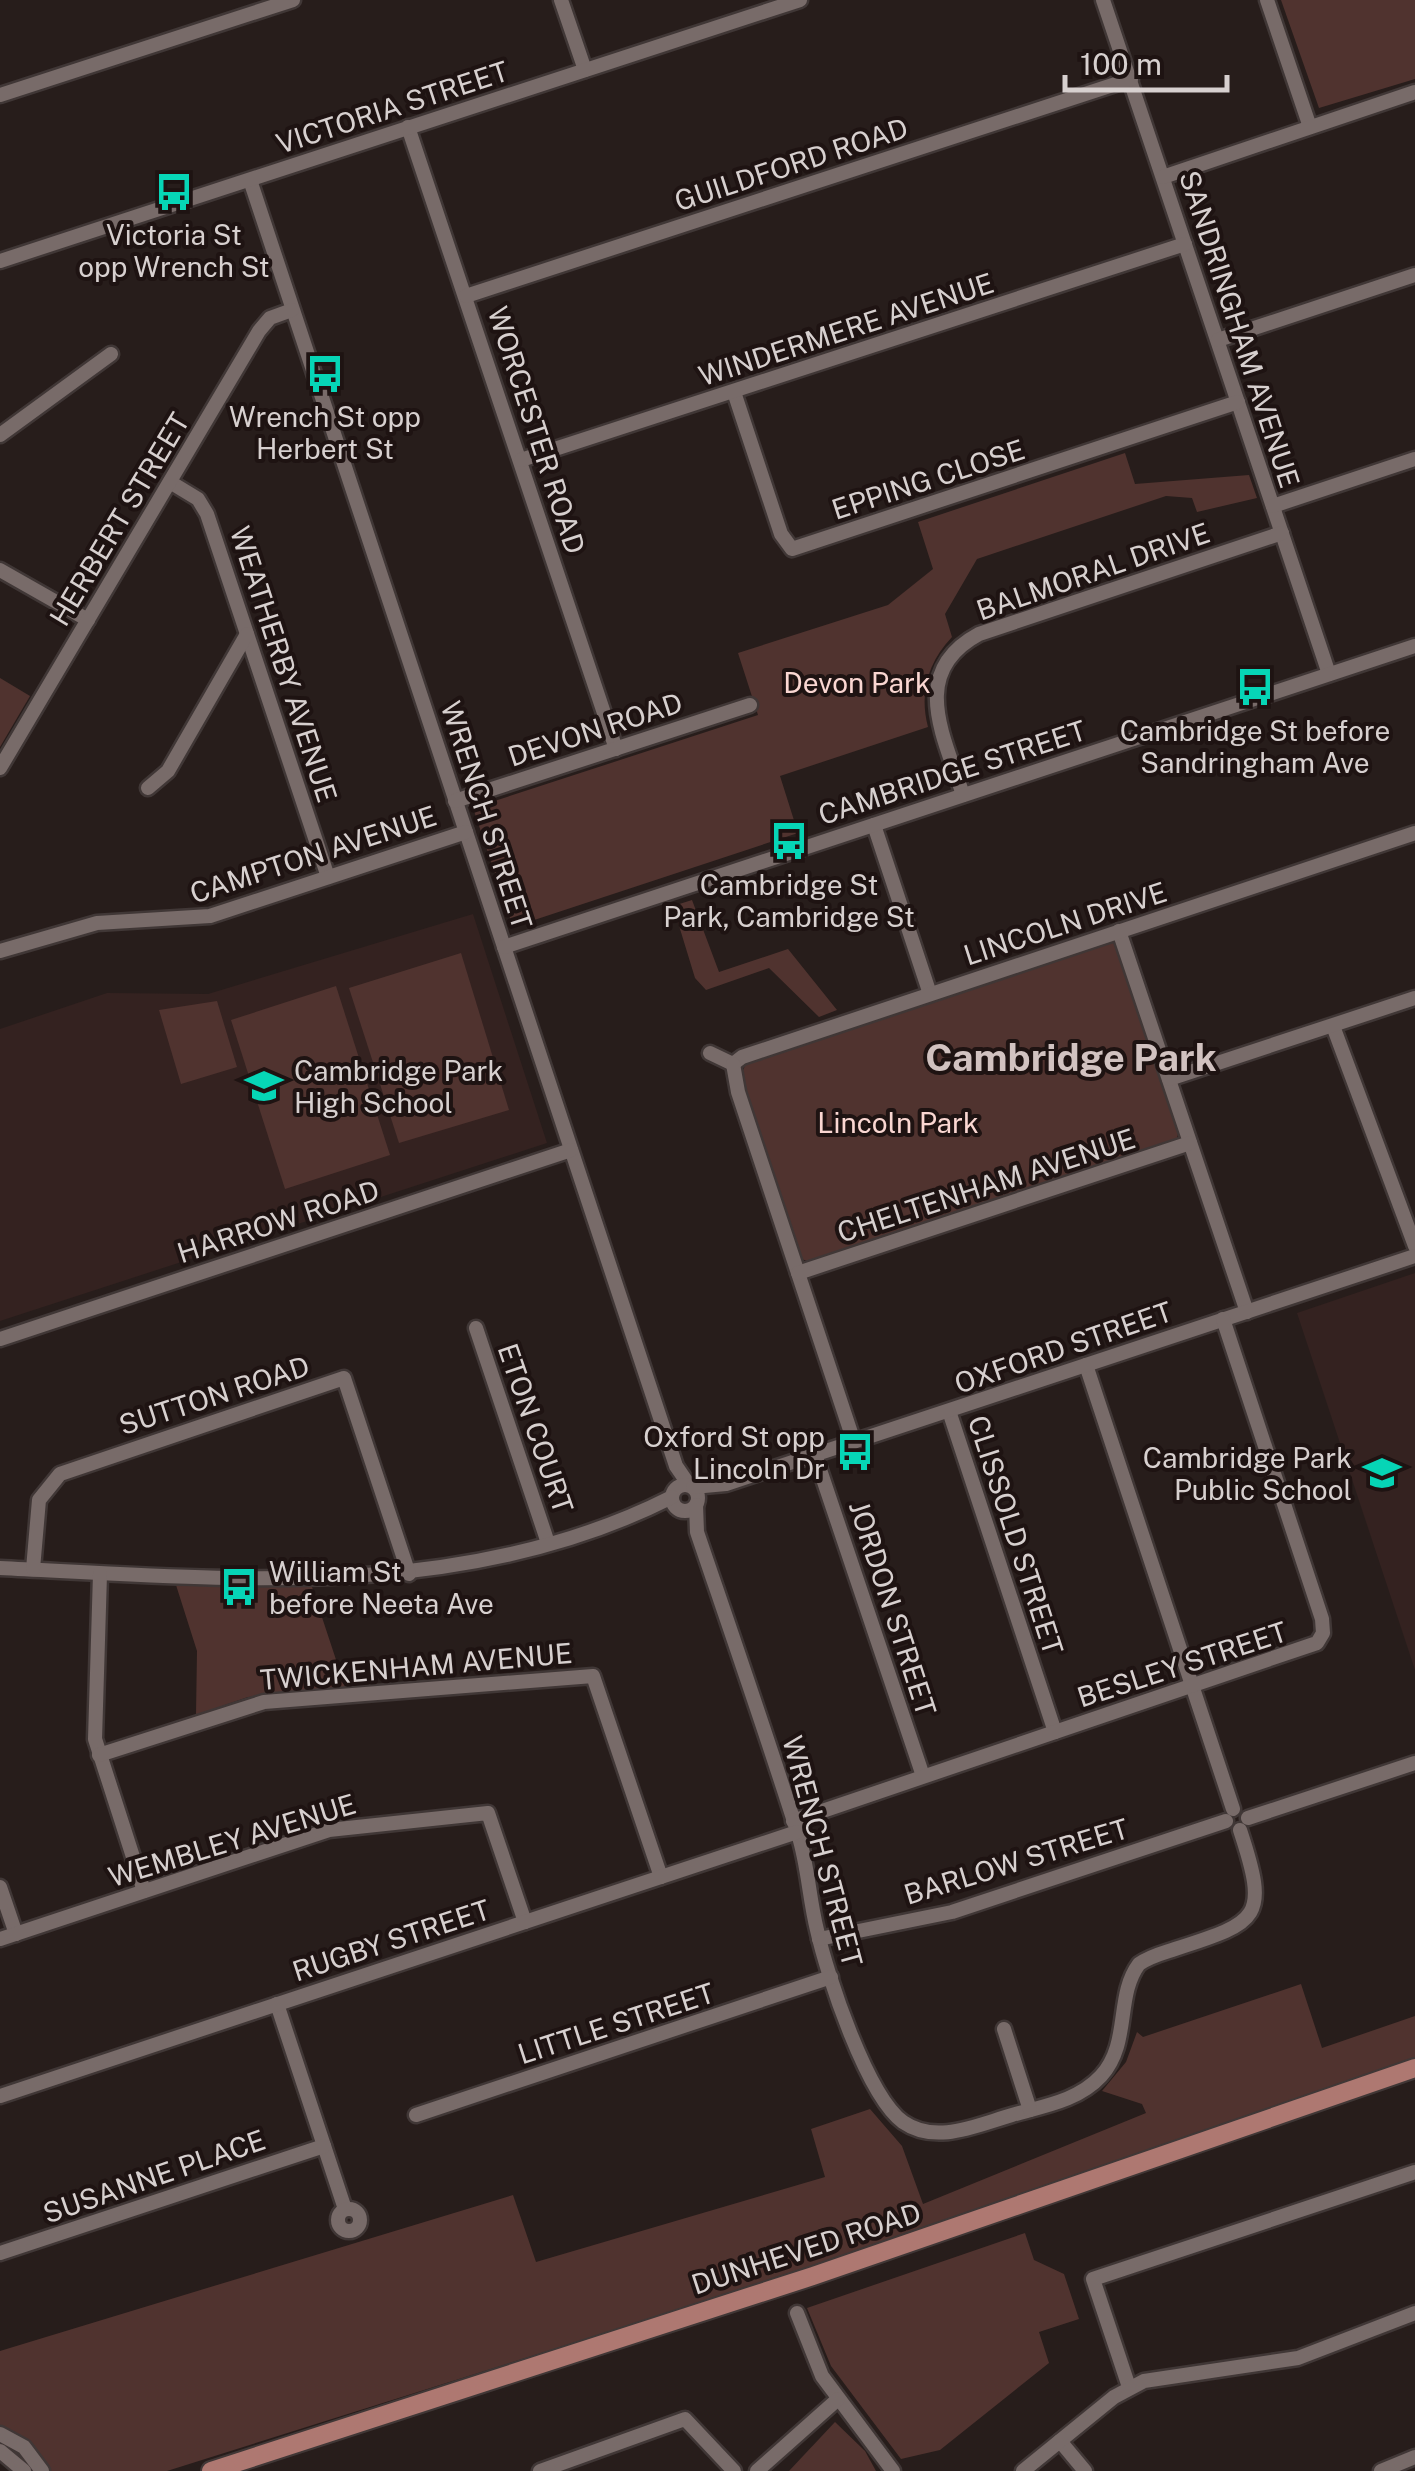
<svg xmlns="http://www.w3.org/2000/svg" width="1415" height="2471" font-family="'Public Sans',sans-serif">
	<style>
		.built { fill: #342220 }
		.green { fill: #50332f }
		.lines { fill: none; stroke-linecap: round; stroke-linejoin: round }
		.minor-casing { stroke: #403736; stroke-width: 19 }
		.major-casing { stroke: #403736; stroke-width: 22 }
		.minor { stroke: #786b69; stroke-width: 14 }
		.major { stroke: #ae7871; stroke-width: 18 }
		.labels { text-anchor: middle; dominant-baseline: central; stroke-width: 8; stroke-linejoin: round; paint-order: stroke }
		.street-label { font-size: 28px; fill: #d7d0cf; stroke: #1e1312 }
		.poi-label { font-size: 28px; fill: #d7d0cf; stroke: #1e1312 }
		.park-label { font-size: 28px; fill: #fad7d2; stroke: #1e1312 }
		.district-label { font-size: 38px; font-weight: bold; fill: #d1c2c0; stroke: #1e1312 }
	</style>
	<rect width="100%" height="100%" fill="#271d1b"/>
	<g class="built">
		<path d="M473 914 547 1143 0 1321V1029L107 993 208 994Z"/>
		<path d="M1415 1273V1670L1297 1313Z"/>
	</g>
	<g class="green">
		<path d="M1281 0H1415V79L1319 108Z"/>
		<path d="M1125 453 1135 484 1249 475 1257 498 1197 512 1192 498 1166 496 977 559 945 614 952 637C928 662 919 693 928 727L780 776 798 833 513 927 473 808 758 715 738 653 888 605 933 569 918 522Z"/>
		<path d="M0 678 30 696 0 747Z"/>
		<path d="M692 900 719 972 788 949 837 1010 819 1017 769 968 706 990 695 978 673 906Z"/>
		<path d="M1113 941 1179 1128 1177 1139 811 1262 801 1259 740 1078 746 1063Z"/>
		<path d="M461 953 509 1110 399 1143 349 988Z"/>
		<path d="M336 986 390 1155 285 1189 231 1020Z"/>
		<path d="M217 1001 237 1067 181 1084 159 1010Z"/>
		<path d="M176 1585 312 1587 346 1690 248 1697 196 1715 197 1651Z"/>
		<path d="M1301 1984 1322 2048 1415 2016V2058L808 2269 167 2471H47L28 2442 0 2425V2351L513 2195 536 2262 825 2177 811 2129 870 2109 902 2146 923 2204 1146 2113 1142 2104 1102 2091 1126 2062 1137 2032 1143 2037Z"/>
		<path d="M1025 2233 1034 2260 1064 2274 1079 2319 1039 2332 1049 2363 940 2450 901 2459 831 2366 807 2308Z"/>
		<path d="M835 2422 865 2451 876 2471H789Z"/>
	</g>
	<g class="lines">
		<g class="minor-casing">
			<g id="minor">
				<path d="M561 0 585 70"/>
				<path d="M1103 0 1329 674"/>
				<path d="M1267 0 1310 127"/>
				<path d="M0 95 293 0"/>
				<path d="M408 127 616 749"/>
				<path d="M1163 177 1415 92"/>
				<path d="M250 180 676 1466 689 1485"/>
				<path d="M0 261 800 0"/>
				<path d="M466 296 1131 79"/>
				<path d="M1218 340 1415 275"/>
				<path d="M734 392 781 534 792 549 1238 402"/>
				<path d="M0 435 111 354"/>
				<path d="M521 460 1185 244"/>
				<path d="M170 482 198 499 207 514 328 877"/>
				<path d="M1273 506 1415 459"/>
				<path d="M0 570 88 620"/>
				<path d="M0 768 259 331 270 318 292 310"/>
				<path d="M148 788 168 771 247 634"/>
				<path d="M963 795C944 736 908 672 979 634L1282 533"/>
				<path d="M455 801 750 705"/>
				<path d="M874 825 930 994"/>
				<path d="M1119 931 1247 1312"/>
				<path d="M504 947 1415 646"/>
				<path d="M0 951 97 923 210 916 466 832"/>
				<path d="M1333 1026 1415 1246"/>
				<path d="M710 1053 733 1064"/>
				<path d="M733 1064 742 1057 1415 833"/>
				<path d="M733 1064 738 1092 854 1442"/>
				<path d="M1169 1079 1415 998"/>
				<path d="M798 1273 1190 1143"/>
				<path d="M476 1328 548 1543"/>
				<path d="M0 1339 571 1150"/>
				<path d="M1086 1365 1233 1809"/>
				<path d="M949 1411 1055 1732"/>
				<path d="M815 1455 923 1776"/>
				<circle cx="685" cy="1498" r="13"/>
				<path d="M693 1487 726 1484 1415 1256"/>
				<path d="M696 1505 697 1532C731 1632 766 1733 798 1834 808 1865 809 1898 817 1930 827 1975 867 2096 903 2122 936 2145 977 2125 1012 2115 1043 2106 1078 2101 1101 2076 1131 2043 1115 1996 1139 1964 1150 1956 1163 1953 1175 1949 1260 1922 1269 1918 1240 1830"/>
				<path d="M0 1568C226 1579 463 1603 672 1497"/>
				<path d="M33 1569 39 1500 60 1474 344 1378 409 1574"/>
				<path d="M100 1574 95 1739 144 1891"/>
				<path d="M99 1755 264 1702 593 1676 661 1877"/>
				<path d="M1248 1818 1415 1763"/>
				<path d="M793 1821 1317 1643 1323 1633 1322 1619 1223 1319"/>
				<path d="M0 1887 16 1934"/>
				<path d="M0 1939 329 1830 488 1813 525 1922"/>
				<path d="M819 1939 952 1912 1226 1821"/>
				<path d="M277 2004 345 2209"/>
				<path d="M1004 2029 1030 2110"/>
				<path d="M0 2096 797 1832"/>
				<path d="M416 2115 831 1977"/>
				<circle cx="349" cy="2220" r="11"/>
				<path d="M0 2253 324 2146"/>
				<path d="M797 2313 822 2376 893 2471"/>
				<path d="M1129 2387 1093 2279 1415 2172"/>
				<path d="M0 2434 24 2447 42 2471"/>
				<path d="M1060 2441 1085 2471"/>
				<path d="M0 2451 24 2471"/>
				<path d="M540 2471 685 2419 734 2471"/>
				<path d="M757 2471 838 2399"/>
				<path d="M1023 2471 1114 2397 1144 2381 1298 2358 1415 2313"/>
				<path d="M1381 2471 1415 2457"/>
			</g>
		</g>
		<g class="major-casing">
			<path id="major" d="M211 2471 813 2276 1415 2068"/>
		</g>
		<use href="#minor" class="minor"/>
		<use href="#major" class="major"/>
	</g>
	<defs>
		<g id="bus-bare" transform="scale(3)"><path d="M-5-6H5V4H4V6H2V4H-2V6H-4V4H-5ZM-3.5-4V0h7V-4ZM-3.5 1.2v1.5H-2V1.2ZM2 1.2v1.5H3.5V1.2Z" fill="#06d5b6" stroke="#1e1312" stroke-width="2.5" paint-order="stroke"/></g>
		<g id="school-bare" transform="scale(3)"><path d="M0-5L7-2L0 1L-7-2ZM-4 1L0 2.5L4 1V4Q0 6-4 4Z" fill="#06d5b6" stroke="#1e1312" stroke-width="2.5" paint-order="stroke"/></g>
	</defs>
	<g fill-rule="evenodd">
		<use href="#bus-bare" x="174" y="192"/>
		<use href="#bus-bare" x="325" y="374"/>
		<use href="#bus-bare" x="1255" y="687"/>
		<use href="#bus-bare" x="789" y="841"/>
		<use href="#school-bare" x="264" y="1086"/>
		<use href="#bus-bare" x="855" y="1452"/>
		<use href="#school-bare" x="1382" y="1473"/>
		<use href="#bus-bare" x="239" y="1587"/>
	</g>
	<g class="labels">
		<g class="street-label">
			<text transform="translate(392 107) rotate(-18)">VICTORIA STREET</text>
			<text transform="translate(791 164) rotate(-18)">GUILDFORD ROAD</text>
			<text transform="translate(846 329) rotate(-18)">WINDERMERE AVENUE</text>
			<text transform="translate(1240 329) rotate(72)">SANDRINGHAM AVENUE</text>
			<text transform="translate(537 430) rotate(72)">WORCESTER ROAD</text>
			<text transform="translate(928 479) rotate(-18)">EPPING CLOSE</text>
			<text transform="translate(119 519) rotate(-59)">HERBERT STREET</text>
			<text transform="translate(1093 571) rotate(-19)">BALMORAL DRIVE</text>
			<text transform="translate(284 664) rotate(72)">WEATHERBY AVENUE</text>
			<text transform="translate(595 729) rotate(-18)">DEVON ROAD</text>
			<text transform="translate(952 772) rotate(-18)">CAMBRIDGE STREET</text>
			<text transform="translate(487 815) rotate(72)">WRENCH STREET</text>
			<text transform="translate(313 854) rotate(-18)">CAMPTON AVENUE</text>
			<text transform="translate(1065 923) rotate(-18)">LINCOLN DRIVE</text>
			<text transform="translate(986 1185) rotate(-18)">CHELTENHAM AVENUE</text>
			<text transform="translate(278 1221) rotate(-18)">HARROW ROAD</text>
			<text transform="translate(1063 1347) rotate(-19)">OXFORD STREET</text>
			<text transform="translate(214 1395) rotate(-18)">SUTTON ROAD</text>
			<text transform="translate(536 1428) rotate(71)">ETON COURT</text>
			<text transform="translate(1016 1535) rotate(72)">CLISSOLD STREET</text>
			<text transform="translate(893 1608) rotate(72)">JORDON STREET</text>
			<text transform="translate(1182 1664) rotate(-18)">BESLEY STREET</text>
			<text transform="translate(416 1666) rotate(-5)">TWICKENHAM AVENUE</text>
			<text transform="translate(232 1840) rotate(-17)">WEMBLEY AVENUE</text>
			<text transform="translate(823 1851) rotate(75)">WRENCH STREET</text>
			<text transform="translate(1016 1861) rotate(-17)">BARLOW STREET</text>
			<text transform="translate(391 1940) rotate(-18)">RUGBY STREET</text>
			<text transform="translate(616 2023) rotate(-18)">LITTLE STREET</text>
			<text transform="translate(154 2176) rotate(-19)">SUSANNE PLACE</text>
			<text transform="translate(806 2248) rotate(-18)">DUNHEVED ROAD</text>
		</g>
		<g class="poi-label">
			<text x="174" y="234">Victoria St<tspan x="174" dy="32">opp Wrench St</tspan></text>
			<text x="325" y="416">Wrench St opp<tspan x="325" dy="32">Herbert St</tspan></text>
			<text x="1255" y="730">Cambridge St before<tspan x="1255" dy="32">Sandringham Ave</tspan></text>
			<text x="789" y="884">Cambridge St<tspan x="789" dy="32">Park, Cambridge St</tspan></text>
			<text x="294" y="1070" text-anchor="start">Cambridge Park<tspan x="294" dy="32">High School</tspan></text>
			<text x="825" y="1436" text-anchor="end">Oxford St opp<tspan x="825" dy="32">Lincoln Dr</tspan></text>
			<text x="1352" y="1457" text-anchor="end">Cambridge Park<tspan x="1352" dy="32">Public School</tspan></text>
			<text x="269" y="1571" text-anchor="start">William St<tspan x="269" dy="32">before Neeta Ave</tspan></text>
		</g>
		<g class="park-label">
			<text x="857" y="682">Devon Park</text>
			<text x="898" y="1122">Lincoln Park</text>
		</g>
		<g class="district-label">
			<text x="1071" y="1057">Cambridge Park</text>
		</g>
	</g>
	<path d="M1065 75v15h162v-15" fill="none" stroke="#d7d0cf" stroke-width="5"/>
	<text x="1080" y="75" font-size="30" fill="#d7d0cf" stroke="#1e1312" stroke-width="8" paint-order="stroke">100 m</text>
</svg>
